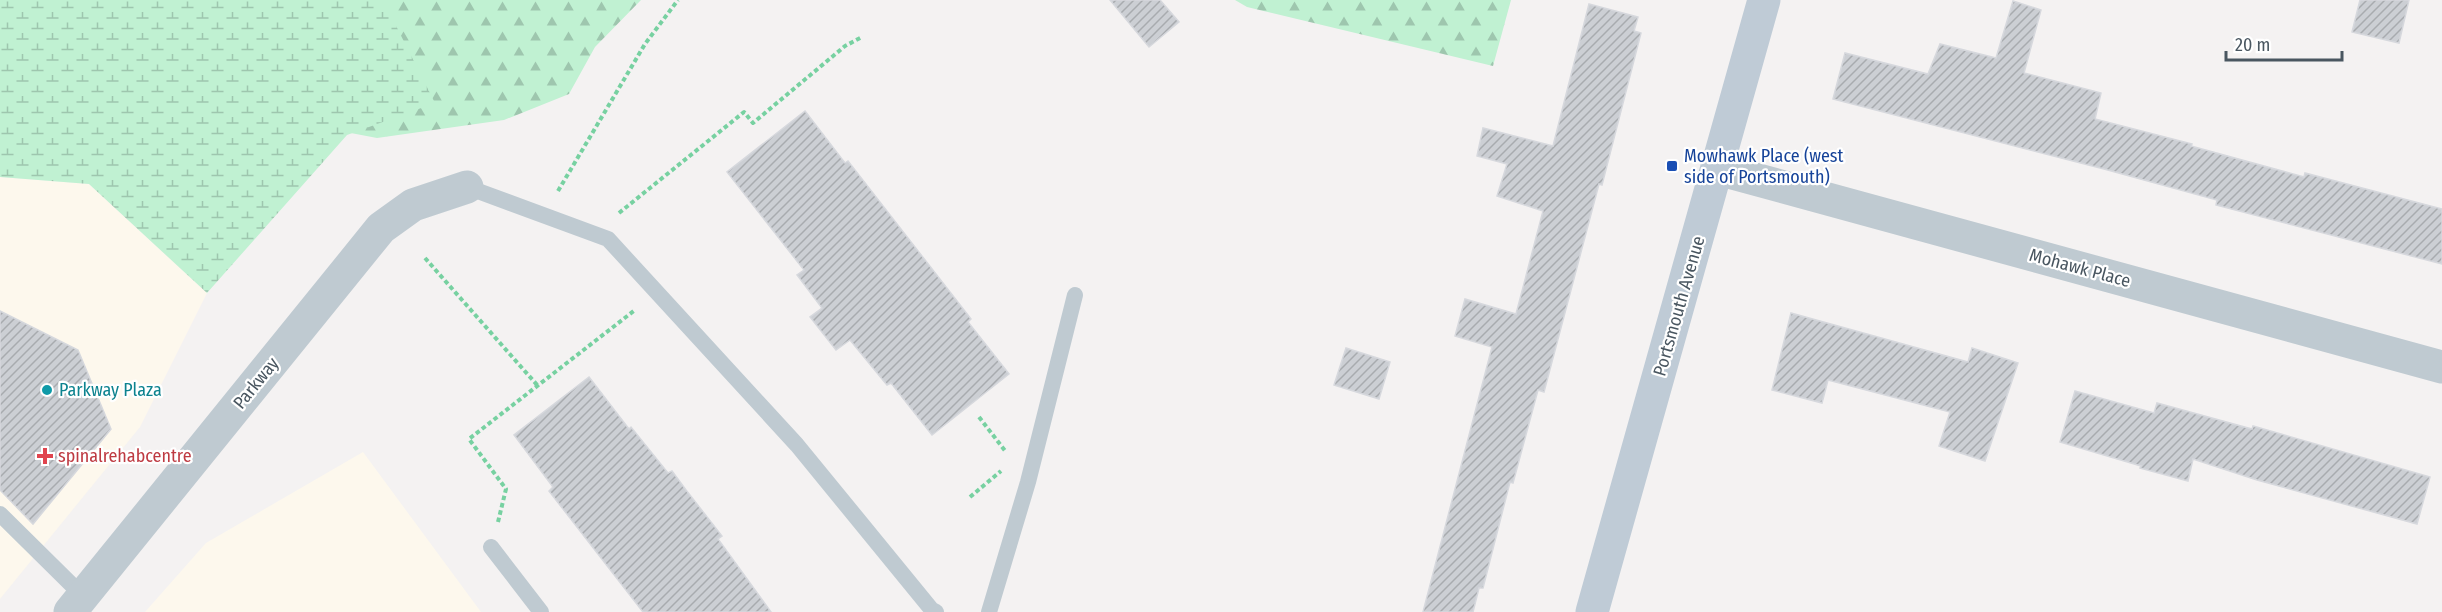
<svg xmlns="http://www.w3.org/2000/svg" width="2442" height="612" font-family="'Fira Sans Condensed',sans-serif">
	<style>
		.commercial { fill: #fdf8ed }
		.forest { fill: url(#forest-firs) }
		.wetland { fill: url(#wetland-marsh) }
		.building { fill: url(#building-hatch); stroke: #d6d8dd; stroke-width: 1.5 }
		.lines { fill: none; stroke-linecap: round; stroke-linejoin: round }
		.path { stroke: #77d1a1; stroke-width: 4; stroke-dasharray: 4.5 3; stroke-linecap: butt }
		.lane { stroke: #bfcad1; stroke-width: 16 }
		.street { stroke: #bfcad1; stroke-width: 33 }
		.secondary { stroke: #bfcbd6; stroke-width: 33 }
		.transit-dot { fill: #1a4fb4; stroke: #fff; stroke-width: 2 }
		.culture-dot { fill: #0f9aa8; stroke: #fff; stroke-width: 2 }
		.health-dot { fill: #e0444e; stroke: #fff; stroke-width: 2 }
		.labels { text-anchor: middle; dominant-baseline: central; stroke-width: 4.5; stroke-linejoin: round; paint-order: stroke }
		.transit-label { font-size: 18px; fill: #164399; stroke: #fff; text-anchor: start }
		.street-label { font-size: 18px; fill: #495660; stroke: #fff }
		.culture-label { font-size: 18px; fill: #0d838f; stroke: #fff; text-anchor: start }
		.health-label { font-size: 18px; fill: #be3a42; stroke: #fff; text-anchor: start }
	</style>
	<defs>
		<pattern id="forest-firs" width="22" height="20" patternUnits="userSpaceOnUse" patternTransform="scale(1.5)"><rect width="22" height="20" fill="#c0f1d2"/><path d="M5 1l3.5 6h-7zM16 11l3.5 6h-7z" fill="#9ec6ae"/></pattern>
		<pattern id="wetland-marsh" width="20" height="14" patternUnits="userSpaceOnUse" patternTransform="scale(1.5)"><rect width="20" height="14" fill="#c0f1d2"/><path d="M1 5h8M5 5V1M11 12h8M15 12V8" fill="none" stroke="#9ec6ae"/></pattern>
		<pattern id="building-hatch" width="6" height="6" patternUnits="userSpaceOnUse" patternTransform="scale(1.5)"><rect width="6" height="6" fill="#cccfd4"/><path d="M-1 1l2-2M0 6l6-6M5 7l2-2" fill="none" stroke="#a8abaf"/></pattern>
	</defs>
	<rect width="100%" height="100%" fill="#f4f2f2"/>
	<g class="commercial">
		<path d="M0 177 89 184 207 293 140 427 0 599Z"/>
		<path d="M363 452 481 612H145L206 543Z"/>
	</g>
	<g class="forest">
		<path d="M307 0H641L595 47 569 94 504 120 377 138 314 126Z"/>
		<path d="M1235 0H1511L1493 66 1247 7Z"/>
	</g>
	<path class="wetland" d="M0 0H383L435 103 347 135 207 293 89 184 0 177Z"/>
	<g class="building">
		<path d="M1110 0H1160L1179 22 1149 47Z"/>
		<path d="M2360 0H2409L2399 43 2352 32Z"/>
		<path d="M2013 1 2041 10 2024 73 2101 93 2095 119 2192 144 2191 146 2304 177 2305 173 2442 209V264L2216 205 2217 200 2104 169 1833 99 1845 53 1928 74 1940 44 1996 58Z"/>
		<path d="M1589 4 1638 17 1634 31 1641 33 1602 185 1599 184 1544 392 1538 390 1513 483 1510 482 1483 588H1479L1473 612H1423L1492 347 1455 336 1465 299 1516 314 1543 211 1497 196 1507 164 1477 156 1483 128 1553 146Z"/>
		<path d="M805 111 845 163 848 161 971 319 968 322 1009 374 932 435 891 383 887 385 850 340 836 350 810 317 822 308 797 275 804 270 727 172Z"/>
		<path d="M0 311 78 350 111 429 33 524 0 490Z"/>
		<path d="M1791 313 1968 362 1972 348 2018 363 1985 461 1939 446 1950 412 1828 380 1822 403 1772 390Z"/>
		<path d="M1346 348 1390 362 1379 399 1334 385Z"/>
		<path d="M589 377 629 429 631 427 668 473 672 471 686 490 722 536 718 539 771 612H643L549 491 553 487 514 435Z"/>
		<path d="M2075 391 2154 413 2157 403 2252 429 2253 426 2430 477 2417 524 2257 480 2193 459 2188 481 2140 468 2141 466 2060 442Z"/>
	</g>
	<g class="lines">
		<g class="path">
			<path d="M558 191 645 44 678 0"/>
			<path d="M619 213 744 112 753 123 845 46 862 37"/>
			<path d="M425 258 538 386"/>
			<path d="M979 417 1006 452"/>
			<path d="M970 497 1001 471"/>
			<path d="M498 522 506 489 469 439 635 310"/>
		</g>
		<g class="lane">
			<path d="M467 187 608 239 797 445 932 610 936 612"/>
			<path d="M0 514 83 596"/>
			<path d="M491 547 541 612"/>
			<path d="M989 612 1028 482 1075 295"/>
		</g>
		<g class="street">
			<path d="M1718 169 2442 367"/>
			<path d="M70 612 381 228 413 205 467 187"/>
		</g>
		<path class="secondary" d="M1592 612 1764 0"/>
	</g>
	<rect class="transit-dot" x="1666" y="160" width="12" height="12" rx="3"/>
	<circle class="culture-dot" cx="47" cy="390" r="6"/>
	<path class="health-dot" d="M42 447h6v6h6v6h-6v6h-6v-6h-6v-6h6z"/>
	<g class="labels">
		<g class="transit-label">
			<text x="1684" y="156">Mowhawk Place (west<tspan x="1684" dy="21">side of Portsmouth)</tspan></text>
		</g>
		<g class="street-label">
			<text transform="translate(2080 268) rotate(15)">Mohawk Place</text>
			<text transform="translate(1679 306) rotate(-74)">Portsmouth Avenue</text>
			<text transform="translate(256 383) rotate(-51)">Parkway</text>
		</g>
		<g class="culture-label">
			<text x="59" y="390">Parkway Plaza</text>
		</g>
		<g class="health-label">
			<text x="58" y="456">spinalrehabcentre</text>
		</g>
	</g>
	<path d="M2226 51v9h116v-9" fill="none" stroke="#495660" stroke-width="3"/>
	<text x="2235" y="51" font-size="18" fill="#495660" stroke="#ffffff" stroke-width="4.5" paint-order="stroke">20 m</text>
</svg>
